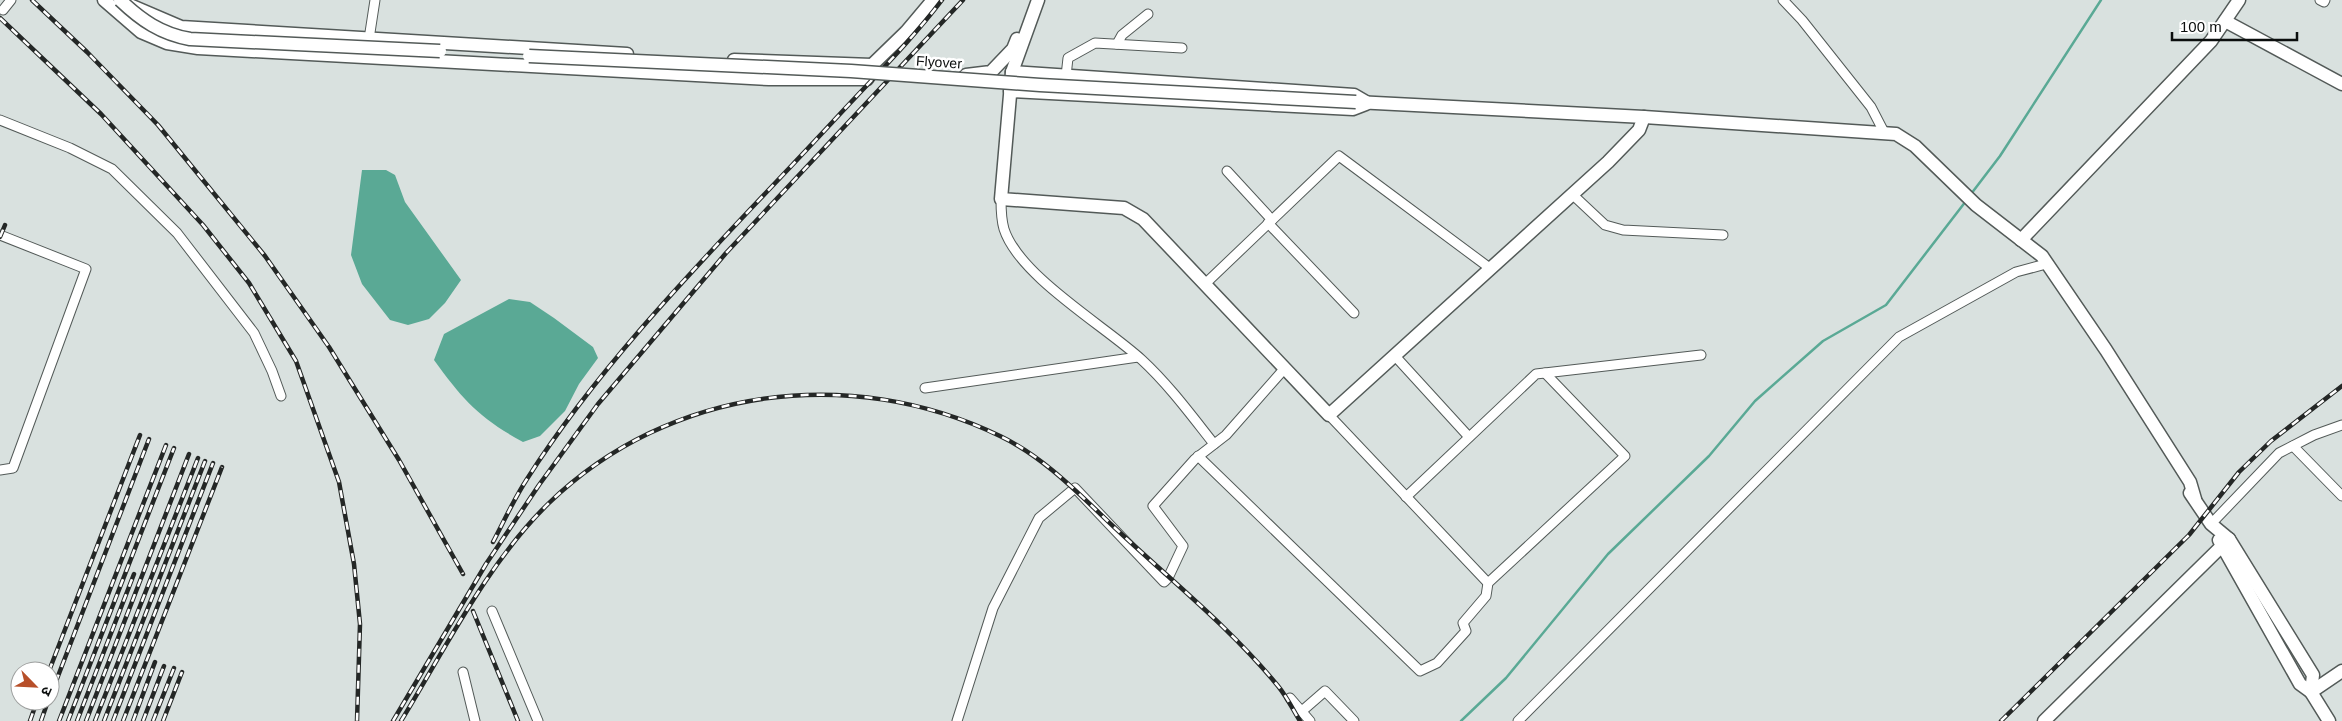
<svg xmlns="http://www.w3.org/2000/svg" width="2342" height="721" font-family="Arial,'Noto Sans Devanagari',sans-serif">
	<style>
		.water { fill: #5aa995 }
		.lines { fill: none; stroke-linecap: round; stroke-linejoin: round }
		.stream { stroke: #5aa995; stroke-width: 2.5 }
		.street-casing { stroke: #535a58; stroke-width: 11 }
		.secondary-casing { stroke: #535a58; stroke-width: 15 }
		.street { stroke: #fff; stroke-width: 9 }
		.secondary { stroke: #fff; stroke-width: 12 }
		.rail-casing { stroke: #242726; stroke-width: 4.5 }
		.rail { stroke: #fff; stroke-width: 2.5; stroke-dasharray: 8; stroke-linecap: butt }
		.secondary-bridge-casing { stroke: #535a58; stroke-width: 15; stroke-linecap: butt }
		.secondary-bridge { stroke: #fff; stroke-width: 12 }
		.labels { text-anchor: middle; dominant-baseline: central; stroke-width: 5; stroke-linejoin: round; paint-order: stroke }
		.street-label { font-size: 14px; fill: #0b0e0d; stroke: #fff }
	</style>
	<rect width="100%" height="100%" fill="#d9e1df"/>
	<g class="water">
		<path d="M362 170H386L395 175 405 202 461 280 445 303 429 319 408 325 390 320 362 284 351 255Z"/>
		<path d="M509 299 530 302 554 318 593 347 598 358 579 384 565 411 540 436 523 442C479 418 463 400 434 360L444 334Z"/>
	</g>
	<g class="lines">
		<g class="stream">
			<path d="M1971 194 2000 156 2101 0"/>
			<path d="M1461 721 1506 678 1608 554 1709 456 1755 401 1823 341 1886 305 1966 201"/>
		</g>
		<g class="street-casing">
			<g id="street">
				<path d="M1783 0 1802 20 1871 107 1885 134"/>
				<path d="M2320 0 2324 2 2325 0"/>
				<path d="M3 10 11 0"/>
				<path d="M369 39 375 0"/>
				<path d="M1117 44 1122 35 1148 14"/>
				<path d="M1066 76 1068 58 1095 43 1182 48"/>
				<path d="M0 120 70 148 112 169 177 233 254 333 272 371 281 396"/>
				<path d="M1227 171 1272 220"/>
				<path d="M1573 195 1605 225 1623 230 1723 235"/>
				<path d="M1001 199C1001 209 1001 219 1004 229 1019 276 1105 326 1142 360 1169 385 1191 415 1214 444"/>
				<path d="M1268 223 1354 313"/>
				<path d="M0 235 86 269 13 468 0 470"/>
				<path d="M1205 284 1339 156 1491 269"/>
				<path d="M1395 356 1469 437"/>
				<path d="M925 388 1138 357"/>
				<path d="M1329 415 1488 583"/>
				<path d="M2293 446 2342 496"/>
				<path d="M1198 456 1420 671 1437 663 1466 631 1463 623 1486 596 1488 583 1625 456 1545 373"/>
				<path d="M1406 497 1536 374 1701 355"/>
				<path d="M2211 524 2279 453 2314 435 2342 425"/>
				<path d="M492 611 538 721"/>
				<path d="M463 672 475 721"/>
				<path d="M1290 698 1310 721"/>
				<path d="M1302 711 1325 691 1354 721"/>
				<path d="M957 721 993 608 1039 518 1075 488 1164 582 1168 578 1183 546 1153 506 1195 459 1226 435 1285 368"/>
				<path d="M1518 721 1899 337 2016 272 2046 264"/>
			</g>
		</g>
		<g class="secondary-casing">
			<g id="secondary">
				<path d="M104 0 141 32 167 43 198 48 769 79H867L874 69 872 65 734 60"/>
				<path d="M1038 0 1012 72 1001 199 1124 208 1143 219 1329 415 1608 162 1639 130 1644 117"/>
				<path d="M125 3 181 27 627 54"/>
				<path d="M2225 21 2342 84"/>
				<path d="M872 65 906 32 933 0"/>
				<path d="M1012 72 1354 95 1366 102"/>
				<path d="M966 75 991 72 1013 49 1017 39"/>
				<path d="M1010 91 1353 109 1366 104"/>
				<path d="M1356 102 1644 117 1896 134 1915 146 1976 205 2042 256 2106 350 2190 482 2195 499"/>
				<path d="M2021 240 2211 41 2239 0"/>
				<path d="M2190 493 2211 524 2229 539 2313 675 2311 692"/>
				<path d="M2219 540 2300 684 2311 692 2329 721"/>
				<path d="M2311 692 2342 671"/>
				<path d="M2044 721 2229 539"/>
			</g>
		</g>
		<use href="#street" class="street"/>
		<use href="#secondary" class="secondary"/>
		<g class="rail-casing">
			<g id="rail">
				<path d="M32 0 87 52 158 125 265 256 329 347 399 460 463 574"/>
				<path d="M0 18 101 114 203 225 249 283 296 361 339 482 354 564 360 624 357 721"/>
				<path d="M0 237 5 225"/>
				<path d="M493 542C504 521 514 499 527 479 611 347 733 230 839 115 874 77 911 41 942 0"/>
				<path d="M473 611 518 721"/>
				<path d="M49 671 140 435"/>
				<path d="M50 697 149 439"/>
				<path d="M30 721 37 701"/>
				<path d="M41 721 48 701"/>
				<path d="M59 721 166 445"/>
				<path d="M68 721 174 448"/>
				<path d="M77 721 134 574"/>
				<path d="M86 721 189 454"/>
				<path d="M95 721 198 458"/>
				<path d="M104 721 205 461"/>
				<path d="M113 721 213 463"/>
				<path d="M123 721 222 467"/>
				<path d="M133 721 155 662"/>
				<path d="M143 721 164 666"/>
				<path d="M153 721 174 668"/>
				<path d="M163 721 182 672"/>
				<path d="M393 721 486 564 539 485 598 404 726 253 963 0"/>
				<path d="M401 721C445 649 488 562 549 503 670 386 851 364 1000 436 1050 460 1087 503 1127 539 1179 587 1234 632 1278 686 1287 697 1293 710 1300 721"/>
				<path d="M2001 721 2189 535 2239 472 2271 441 2342 386"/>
			</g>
		</g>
		<use href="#rail" class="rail"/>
		<g class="secondary-bridge-casing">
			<g id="secondary-bridge">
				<path d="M120 0C141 20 161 34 190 39L440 51"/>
				<path d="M529 56 851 71 1040 85 1356 102"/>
			</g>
		</g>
		<use href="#secondary-bridge" class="secondary-bridge"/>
	</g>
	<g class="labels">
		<g class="street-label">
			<text transform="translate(939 62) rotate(4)">Flyover</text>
		</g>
	</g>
	<g transform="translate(35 686) rotate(114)"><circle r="24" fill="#ffffff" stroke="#9d9f9e"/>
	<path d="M0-4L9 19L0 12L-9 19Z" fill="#b74f29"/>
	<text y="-8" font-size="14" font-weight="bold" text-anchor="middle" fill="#0b0e0d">उ</text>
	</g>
	<path d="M2172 32v8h125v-8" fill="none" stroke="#0b0e0d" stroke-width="2.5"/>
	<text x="2180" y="32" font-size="15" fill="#0b0e0d" stroke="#ffffff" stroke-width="4" paint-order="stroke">100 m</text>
</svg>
